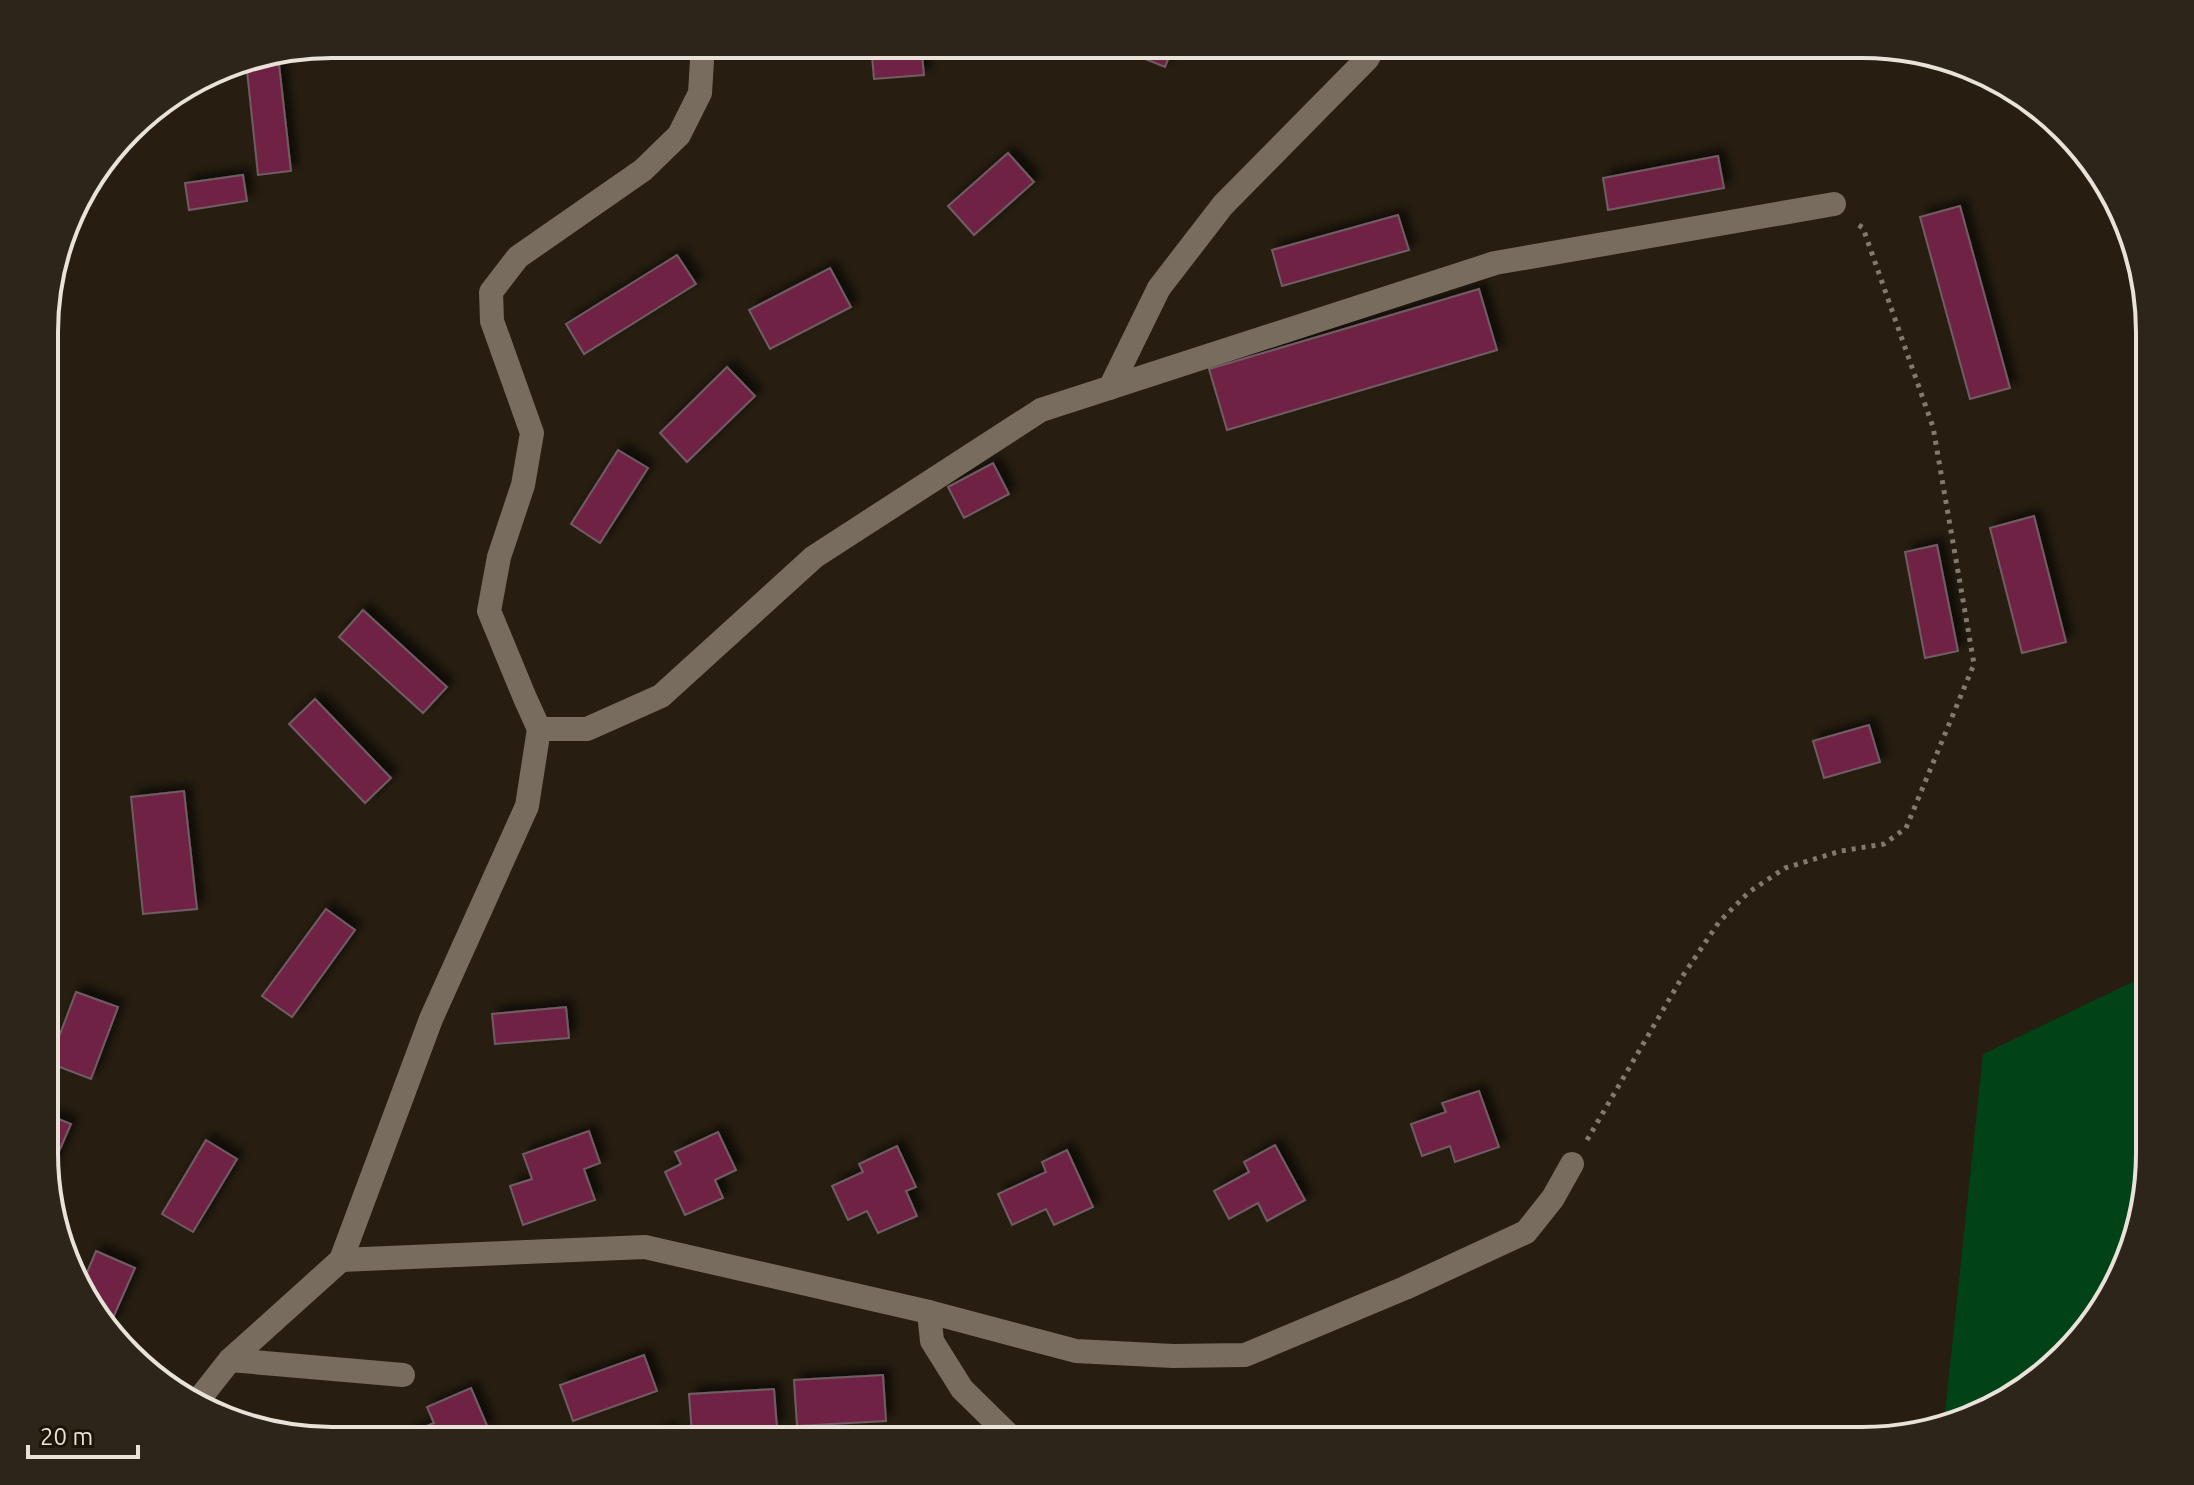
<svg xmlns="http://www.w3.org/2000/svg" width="2194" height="1485" font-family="Ubuntu,sans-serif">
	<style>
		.green { fill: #014217 }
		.building { fill: #6f2444; stroke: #705d63; stroke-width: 2; filter: url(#shadow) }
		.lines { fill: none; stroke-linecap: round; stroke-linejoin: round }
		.path { stroke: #827a6f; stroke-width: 5; stroke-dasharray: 4 6; stroke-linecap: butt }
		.minor { stroke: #776c5e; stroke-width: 24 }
		.rim { fill: none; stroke: #e8e2d9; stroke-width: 4 }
	</style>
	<defs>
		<filter id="shadow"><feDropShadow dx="7" dy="-7" stdDeviation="4" flood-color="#0009"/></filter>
	</defs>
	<rect width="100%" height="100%" fill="#271e11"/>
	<path class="green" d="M2149 974V1172L2135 1246 2091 1328 1990 1411 1944 1422 1983 1054Z"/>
	<g class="building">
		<path d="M871 44H921L924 75 874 79Z"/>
		<path d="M1145 44H1174L1165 67 1140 57Z"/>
		<path d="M278 55 291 171 258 175 246 61Z"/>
		<path d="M1008 153 1034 182 974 235 948 206Z"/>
		<path d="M1718 156 1724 188 1608 210 1603 178Z"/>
		<path d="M243 175 247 201 189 210 185 183Z"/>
		<path d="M1960 206 2010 388 1970 399 1920 217Z"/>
		<path d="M1398 215 1409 250 1282 286 1272 250Z"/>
		<path d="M677 255 696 284 584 354 566 324Z"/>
		<path d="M830 268 851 307 770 349 749 310Z"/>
		<path d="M1479 289 1497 350 1227 430 1209 369Z"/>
		<path d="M727 367 755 396 687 462 660 433Z"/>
		<path d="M618 450 648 468 600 543 571 524Z"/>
		<path d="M993 463 1009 494 964 518 948 487Z"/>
		<path d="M2034 516 2066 642 2022 653 1990 528Z"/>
		<path d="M1937 545 1958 651 1925 658 1905 552Z"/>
		<path d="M363 610 447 687 423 713 339 637Z"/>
		<path d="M315 699 391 778 365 803 289 724Z"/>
		<path d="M1869 725 1880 762 1824 778 1813 741Z"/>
		<path d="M184 791 197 909 143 914 131 797Z"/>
		<path d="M326 909 355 930 292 1017 262 996Z"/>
		<path d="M76 992 118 1007 91 1079 49 1063Z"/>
		<path d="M566 1007 569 1038 495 1044 492 1014Z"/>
		<path d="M1479 1091 1499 1147 1455 1162 1450 1146 1422 1156 1411 1124 1446 1112 1442 1103Z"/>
		<path d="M46 1114 71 1124 46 1181Z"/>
		<path d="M589 1131 600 1163 584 1169 595 1200 523 1225 510 1186 532 1179 523 1154Z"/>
		<path d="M718 1132 736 1170 715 1180 723 1198 685 1215 665 1172 681 1164 675 1152Z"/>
		<path d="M206 1140 237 1159 193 1232 162 1214Z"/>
		<path d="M1275 1145 1305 1200 1267 1221 1258 1203 1229 1219 1214 1191 1249 1172 1244 1162Z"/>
		<path d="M897 1146 916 1187 906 1191 917 1216 878 1233 867 1211 848 1220 832 1186 863 1172 859 1164Z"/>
		<path d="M1067 1150 1093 1207 1054 1225 1046 1209 1012 1225 998 1194 1046 1172 1042 1162Z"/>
		<path d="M96 1251 135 1268 109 1327 82 1297 80 1289Z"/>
		<path d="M644 1355 657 1391 573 1421 560 1385Z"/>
		<path d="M883 1375 886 1421 797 1426 794 1380Z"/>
		<path d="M471 1388 488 1428 468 1436 469 1440H411L408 1434 434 1423 427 1407Z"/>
		<path d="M774 1389 777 1428 692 1434 689 1394Z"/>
		<path d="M669 1429 674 1441H644Z"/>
	</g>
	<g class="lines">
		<path class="path" d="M1587 1140 1684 974 1719 922 1749 892 1785 868 1841 851 1884 844 1906 828 1974 664 1933 427 1863 228 1857 224"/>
		<g class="minor">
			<path d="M1110 388 1159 288 1223 205 1367 59 1376 44"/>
			<path d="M539 729 525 698 489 611 499 557 523 485 532 433 492 321 491 292 518 257 643 170 679 135 700 93 703 44"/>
			<path d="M341 1260 645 1247 929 1312 1076 1351 1173 1356 1245 1355 1405 1288 1526 1232 1553 1198 1572 1164"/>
			<path d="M929 1312 932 1341 962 1389 1015 1441"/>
			<path d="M230 1360 403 1375"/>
			<path d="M196 1403 230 1360 341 1260 431 1019 527 806 539 729H587L661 696 814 557 1041 410 1495 263 1834 204"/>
		</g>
	</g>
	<path d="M0 0H2194V1485H0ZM332 58H1862A274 274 0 0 1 2136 332V1153A274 274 0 0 1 1862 1427H332A274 274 0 0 1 58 1153V332A274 274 0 0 1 332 58Z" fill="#2d2519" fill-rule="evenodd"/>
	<path class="rim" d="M332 58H1862A274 274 0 0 1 2136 332V1153A274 274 0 0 1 1862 1427H332A274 274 0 0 1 58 1153V332A274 274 0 0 1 332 58Z"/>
	<path d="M28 1445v12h110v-12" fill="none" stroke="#e8e2d9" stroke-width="4"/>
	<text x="40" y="1445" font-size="24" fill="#e8e2d9" stroke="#1d1508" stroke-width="6" paint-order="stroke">20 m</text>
</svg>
